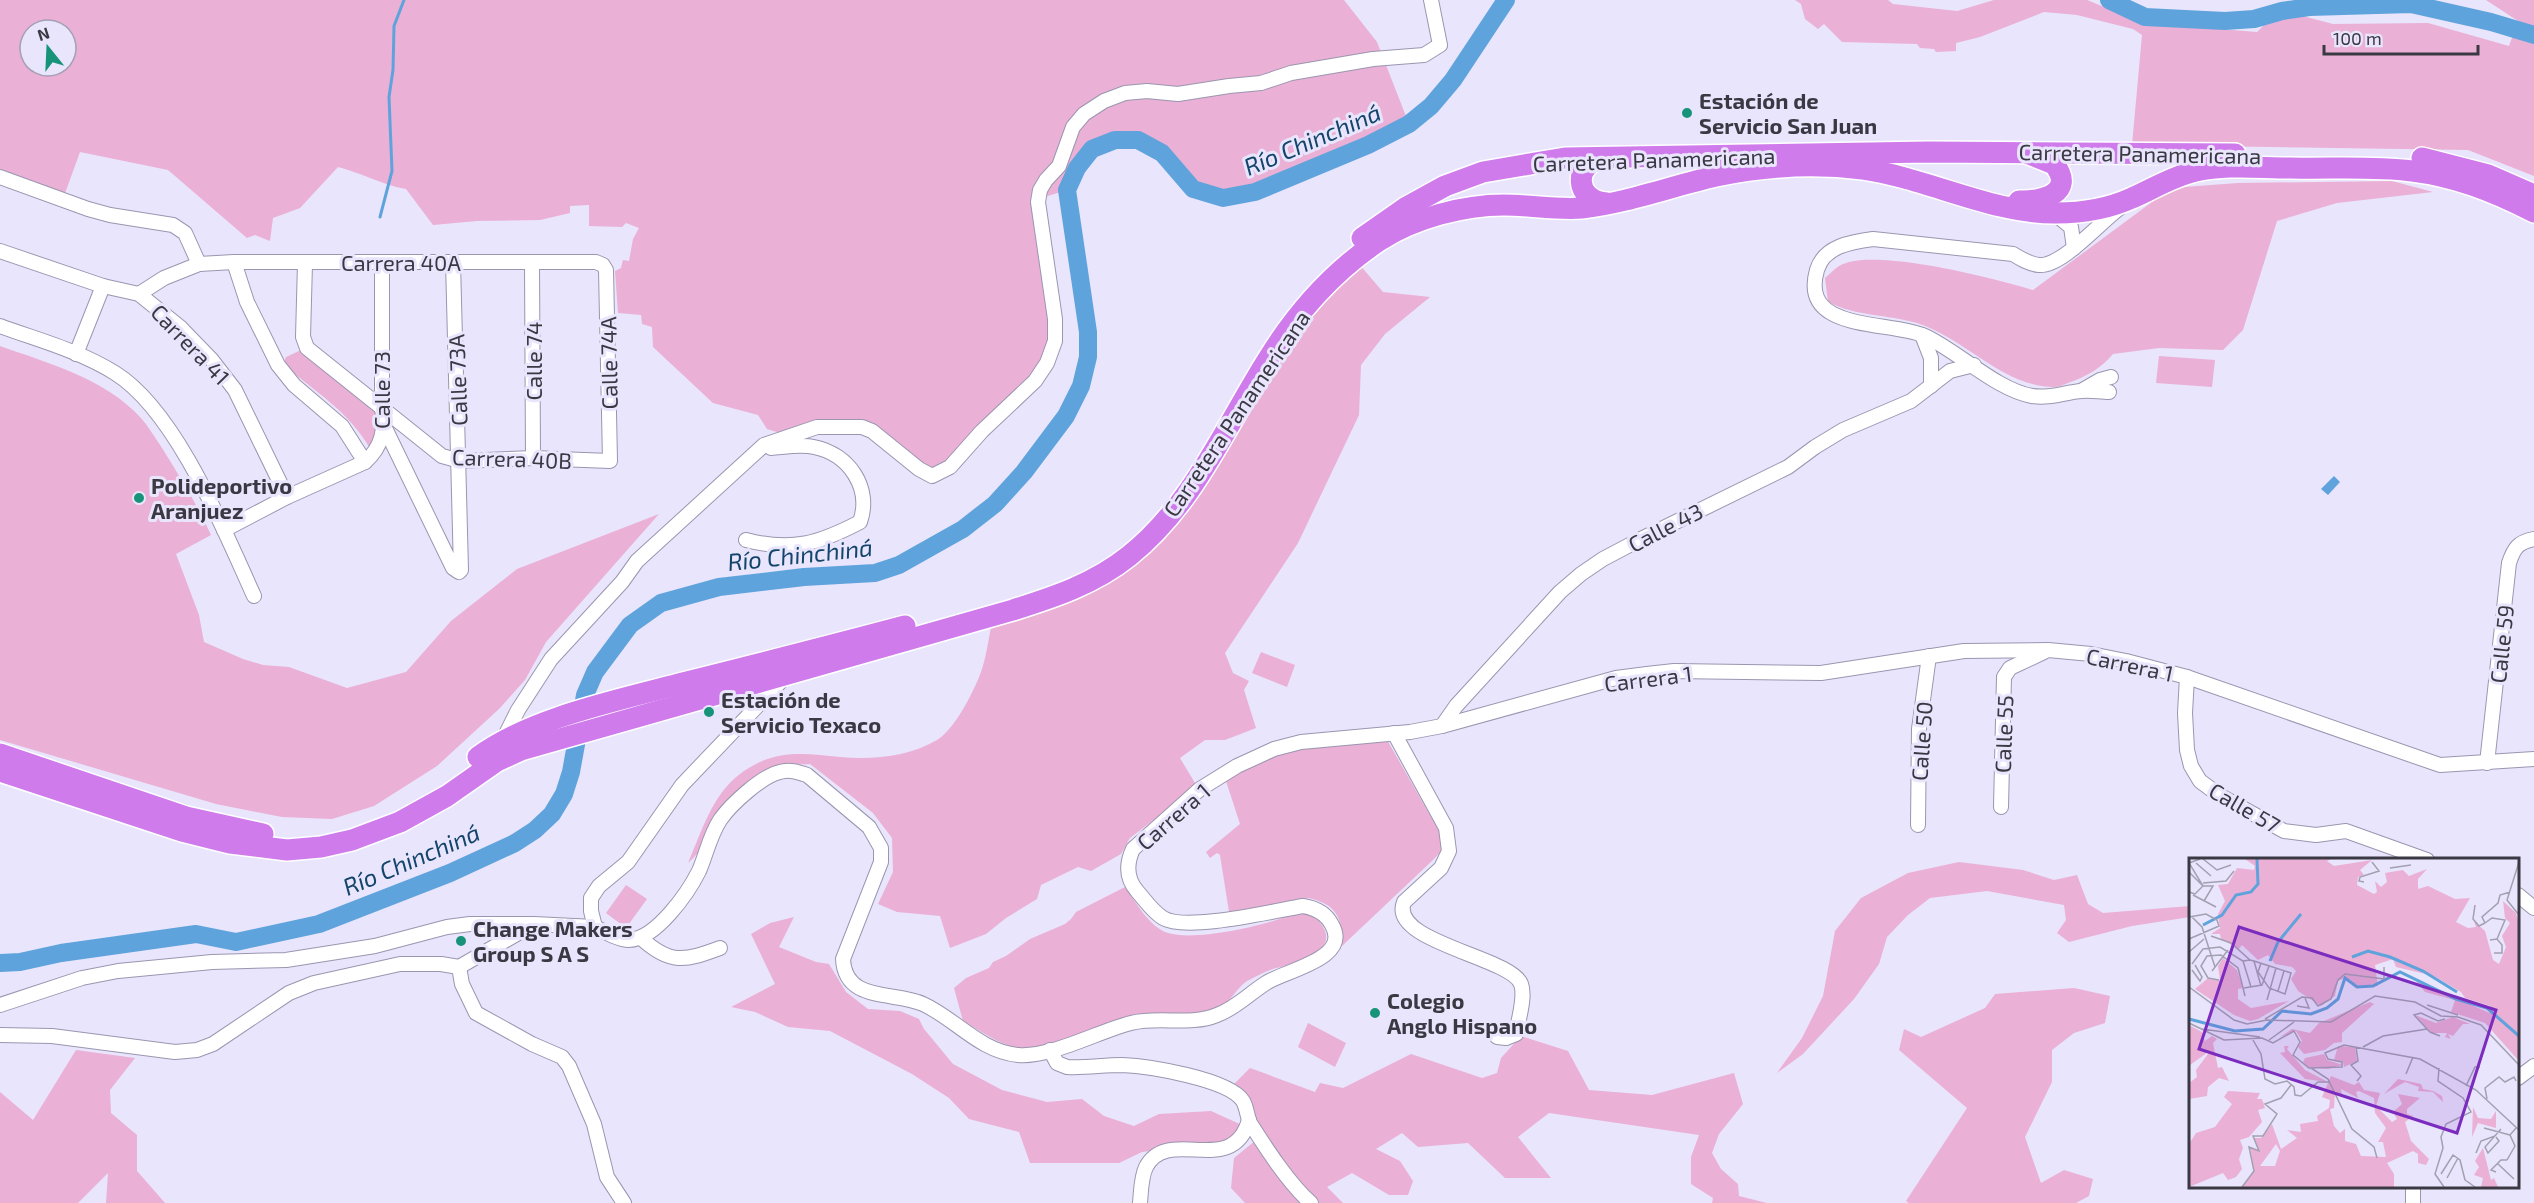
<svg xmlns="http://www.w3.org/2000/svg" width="2534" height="1203" font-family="'Exo 2',sans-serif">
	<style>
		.green { fill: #eab0d5; fill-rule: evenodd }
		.water { fill: #5fa3dc }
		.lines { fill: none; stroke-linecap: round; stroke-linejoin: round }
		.stream { stroke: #5fa3dc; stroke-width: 3 }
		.river { stroke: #5fa3dc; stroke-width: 18 }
		.minor-casing { stroke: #9a96b0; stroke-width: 16 }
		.highway-casing { stroke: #fff; stroke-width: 24 }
		.minor { stroke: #fff; stroke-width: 14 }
		.highway { stroke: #d07bec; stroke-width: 21 }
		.poi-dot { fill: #17937a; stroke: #e9e5fc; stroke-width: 2 }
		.labels { text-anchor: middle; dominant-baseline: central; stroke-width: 6; stroke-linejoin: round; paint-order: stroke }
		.poi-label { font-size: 22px; font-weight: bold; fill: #3a3843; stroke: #e9e5fc; text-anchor: start }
		.street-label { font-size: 22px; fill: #3a3843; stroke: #e9e5fc }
		.water-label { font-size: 24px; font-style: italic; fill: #13456b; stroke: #e9e5fc }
		.inset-river { fill: none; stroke: #5fa3dc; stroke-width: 3 }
		.inset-road { fill: none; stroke: #a3a0b2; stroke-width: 1.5 }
		.view { fill: #7b2cbf; fill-opacity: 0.15; stroke: #7b2cbf; stroke-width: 3 }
		.inset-edge { fill: none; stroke: #3a3843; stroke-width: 3 }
	</style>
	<rect width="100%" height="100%" fill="#e9e5fc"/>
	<g class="green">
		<path d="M0 0H1344L1377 42 1409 124C1376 143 1256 200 1222 198 1188 196 1184 172 1162 153 1144 138 1108 132 1090 151 1080 163 1073 176 1067 190L1038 199 1058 328 1045 368 959 469 942 474 931 472 876 430 780 433 767 429 758 415 713 403 653 347 652 327 642 324 641 315 618 313 615 271 621 268 623 260 629 261 633 239 639 228 626 223 622 227 589 226V205L570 206V213L540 220 477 221 433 225 406 189C382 185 362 173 338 167L300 208 273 218 270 241 255 235 247 238 168 170 80 152 64 196 0 174ZM30 30H66V66H30Z"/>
		<path d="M1795 0H1888L1893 4 1957 11 1994 0H2087L2143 23 2257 32 2267 22 2295 14 2333 24 2428 23 2509 46 2518 21 2486 0H2534V176L2468 150 2132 145 2142 35 2133 29 2077 15 2044 12 1980 37 1956 43V51L1936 52 1934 49 1920 48 1917 44 1842 42 1824 24 1818 29 1805 19 1801 4Z"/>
		<path d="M2392 181 2433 192 2337 203 2277 221 2243 330 2223 350 2159 348 2113 354C2102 367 2092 373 2076 380 2069 382 2061 387 2054 387 2003 387 1965 338 1917 323 1886 314 1858 317 1828 302L1825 278C1829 275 1834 269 1839 266 1871 246 1997 279 2033 290L2171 188 2238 183Z"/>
		<path d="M1359 264 1383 292 1430 297 1385 334 1361 365 1359 415 1298 543 1225 653 1233 673 1249 681 1244 690 1256 728 1225 740H1205L1180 758 1195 783 1168 809 1130 838 1121 854 1091 871 1078 867 1041 885 1037 899 1006 918 986 934 950 948 940 916 897 912 878 904 893 872 892 838 873 813 810 764C799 765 783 763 773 767 732 784 720 835 688 863 702 831 712 795 740 774 773 749 802 753 840 757 873 760 908 757 937 740 955 729 974 691 981 672 986 658 988 642 991 627L1117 573 1305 319Z"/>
		<path d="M0 346C48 363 106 379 141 418 149 427 155 438 162 448 180 477 197 504 211 535L176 554 199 615 204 642 243 659 263 665 289 667 347 688 406 672 451 621 517 569 659 514 546 642 525 680 499 709 437 766 374 806 332 819 282 817 216 804 0 740Z"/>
		<path d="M301 350 312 362 378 411 381 418 371 450C348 410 316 393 283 364L286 357Z"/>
		<path d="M2159 356 2215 360 2212 387 2156 383Z"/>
		<path d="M1261 652 1295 665 1287 687 1252 673Z"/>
		<path d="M1386 738 1439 831 1443 849 1434 859 1342 946C1342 918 1338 905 1309 898L1229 912 1220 855 1217 853 1210 858 1206 852 1240 824 1225 778 1239 769 1301 746Z"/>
		<path d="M1959 862 2023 870 2054 880 2077 875 2088 904 2103 913 2190 906V917L2132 926 2069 942 2057 933 2066 920 2064 905 1987 891 1930 898 1908 915 1887 937 1879 964 1854 999 1803 1054 1777 1073 1802 1038 1823 996 1835 931 1861 898 1908 873Z"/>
		<path d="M626 885 647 899 626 928 606 913Z"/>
		<path d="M1125 887C1136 902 1149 927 1168 933 1192 940 1241 930 1266 923 1278 920 1293 913 1306 914 1312 915 1318 919 1321 924 1342 951 1294 965 1276 968 1268 970 1255 977 1247 981 1235 989 1231 1003 1218 1008 1192 1019 1160 1011 1133 1017 1106 1022 1048 1051 1024 1049 1001 1046 982 1032 963 1021L954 988 966 978 989 968 993 962 1006 956 1030 939 1065 924 1071 919 1076 912Z"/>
		<path d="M794 917 779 947 816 962 829 964 846 992 868 1009 900 1011 919 1019 924 1029 953 1064 1002 1090 1047 1102 1082 1099 1104 1116 1134 1126 1159 1114 1211 1111 1244 1126 1233 1141 1142 1152 1119 1163H1030L1019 1132 969 1119 949 1098 912 1074 830 1031 788 1027 755 1012 731 1007 775 984 751 934 770 923Z"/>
		<path d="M2074 988 2110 996 2105 1023 2074 1033 2052 1050V1082L2025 1137 2041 1183 2064 1170 2093 1179 2089 1196 2076 1203H1909L1906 1201 1967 1108 1899 1050 1904 1029 1921 1037 1985 1008 1995 994Z"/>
		<path d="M1308 1023 1346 1043 1335 1067 1298 1047Z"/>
		<path d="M1521 1036 1568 1051 1589 1090 1652 1095 1734 1073 1743 1104 1719 1134 1712 1153 1721 1169 1738 1184 1739 1196 1767 1203H1712L1713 1198 1691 1184V1157L1699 1135 1549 1113 1518 1137 1551 1178H1505L1468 1143 1418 1147 1402 1133 1376 1149 1400 1161 1413 1181 1408 1195H1389L1352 1173 1327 1187 1343 1203H1245L1231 1188 1234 1158 1255 1141 1230 1088 1250 1068 1315 1092 1320 1083 1343 1088 1411 1054 1482 1078 1497 1073 1501 1058Z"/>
		<path d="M76 1050 135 1058 110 1090 111 1113 137 1135V1171L165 1203H106L108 1173 78 1203H0V1092L33 1120Z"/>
	</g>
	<path class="water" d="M2334 476 2340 482 2328 495 2321 489Z"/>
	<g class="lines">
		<path class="stream" d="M380 217 392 171 389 97 393 70 394 26 404 0"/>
		<g class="river">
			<path d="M2109 0 2145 17 2225 21 2254 19 2282 11 2309 7 2411 4 2491 22 2534 35"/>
			<path d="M0 963 20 962 61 953 196 934 236 942 319 924 450 873 515 843 535 830 552 814 564 794 571 772 585 695 595 672 630 625 661 603 719 587 804 577 875 573 899 565 963 529 995 504 1024 472 1066 416 1081 386 1088 357V332L1067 190 1077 168 1092 149 1115 140H1138L1162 153 1193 189 1223 198 1255 192 1368 145 1409 124 1431 106 1453 80 1506 0"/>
		</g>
		<g class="minor-casing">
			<g id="minor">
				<path d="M0 177 88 209 110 215 173 225 185 233 199 264"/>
				<path d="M2055 214 2071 227 2074 248"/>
				<path d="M0 251 103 286 139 294 181 328 211 359 235 390 287 497"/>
				<path d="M234 262 247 302 278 365 294 385 342 426 365 462"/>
				<path d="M532 263 533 458"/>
				<path d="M139 294 164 278 199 264 234 262H596L603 265 606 270 610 461 533 458 460 461 442 456 307 348 303 337 305 263"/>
				<path d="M0 326C38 340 80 351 115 373 176 411 224 530 254 596"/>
				<path d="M1922 335 1931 358V386"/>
				<path d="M76 354 103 286"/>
				<path d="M2081 391 2100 380 2111 377"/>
				<path d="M2109 392C2100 392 2091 390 2082 391 2065 392 2050 399 2032 396 1997 390 1959 352 1925 336 1889 320 1799 333 1817 270 1824 246 1851 242 1873 239L2013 254C2021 259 2029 264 2039 265 2062 267 2101 221 2121 207"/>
				<path d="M384 426 453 568 459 572 461 570 453 262"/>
				<path d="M224 530 287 497 365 462C383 446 385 429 382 407V263"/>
				<path d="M746 540C792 552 820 543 860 522 872 488 849 454 814 447 801 444 785 447 771 448"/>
				<path d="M2187 677 2185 713 2187 750 2191 766 2200 781 2219 795 2284 831 2316 835 2346 831 2427 860"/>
				<path d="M1442 726 1456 706 1560 592 1581 574 1603 559 1639 540 1788 467 1815 447 1843 430 1911 401 1950 371 1974 365"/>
				<path d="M1394 733 1446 828 1449 851 1441 868 1404 902C1388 942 1511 957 1521 984 1526 997 1518 1020 1516 1034L1506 1038 1497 1037"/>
				<path d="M503 740 518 710 551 659 622 582 637 561 764 445 817 427H862L872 431 919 469 932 476 950 467 982 431 1035 381 1047 363 1055 341V319L1038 202 1040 190 1046 180 1059 166 1073 127 1084 114 1104 101 1125 93 1147 91 1178 94 1229 86 1261 83 1291 73 1373 59 1424 55 1440 45 1431 0"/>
				<path d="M2487 763 2509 563C2514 548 2518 542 2534 539"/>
				<path d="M2001 807 2004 677 2010 668 2044 652"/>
				<path d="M1918 825 1919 729 1929 656"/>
				<path d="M2518 895 2534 908"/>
				<path d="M595 927C605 932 619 940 629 940 656 939 688 893 699 871 706 855 710 835 720 820 731 804 762 776 780 772 789 769 798 772 807 775L869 827 881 848V862L843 959C845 1003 895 991 923 1004 956 1019 979 1051 1018 1055 1050 1058 1099 1031 1131 1023 1159 1016 1190 1026 1217 1015 1236 1008 1250 993 1266 983 1286 970 1351 959 1332 925 1326 913 1316 908 1303 906 1273 911 1186 932 1163 918 1152 911 1145 900 1137 891 1126 878 1126 864 1133 849L1200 789 1237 766 1274 749 1301 742 1410 732 1442 726 1616 678 1647 674 1674 671 1821 673 1964 651 2048 650 2091 654 2126 661 2187 677 2440 765 2534 759"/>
				<path d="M595 927 591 911V898L599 886 628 862 682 785 785 677"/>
				<path d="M641 938C670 965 685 961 720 948"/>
				<path d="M459 967 462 984 476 1013 532 1044 562 1057 569 1066 594 1124 607 1177 624 1203"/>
				<path d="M0 1005 82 978 118 971 212 962 286 960 375 946 447 927 470 924H531"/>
				<path d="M0 1035 52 1036 175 1052 197 1050 213 1044 289 993 314 983 400 964H441L459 967 534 924 595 927"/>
				<path d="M1050 1050 1057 1063 1067 1067C1085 1068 1103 1065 1122 1065 1148 1066 1229 1079 1243 1101 1247 1108 1247 1116 1250 1123 1266 1148 1289 1184 1311 1203"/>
				<path d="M2518 1078 2534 1066"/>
				<path d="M1140 1203C1141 1192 1141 1177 1146 1167 1168 1125 1232 1179 1249 1120"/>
				<path d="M2413 1203V1186"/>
			</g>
		</g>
		<g class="highway-casing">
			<g id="highway">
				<path d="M1605 158C1572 162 1574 201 1607 203"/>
				<path d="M2422 158 2488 175 2534 195"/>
				<path d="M2019 201C2041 202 2077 193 2054 164L2029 154"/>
				<path d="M1362 238 1405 208 1445 186 1483 172 1565 158 1929 152 2235 154"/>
				<path d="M0 754 186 817 263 834"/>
				<path d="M478 757C531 718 615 701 679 684 755 665 830 646 905 626"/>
				<path d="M0 771 182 831 230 843 287 850 321 847 352 840 400 822 447 796 497 761 521 750 1013 610C1054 597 1094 584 1129 556 1194 504 1225 427 1268 359 1297 312 1335 270 1380 240 1415 218 1463 205 1504 205 1530 205 1556 210 1582 208 1627 203 1672 186 1716 176 1764 166 1814 163 1863 169 1926 178 1994 214 2056 213 2083 213 2108 209 2132 198 2153 189 2173 176 2196 171 2226 164 2260 168 2291 168 2331 169 2372 166 2412 171 2455 176 2496 192 2534 212"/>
			</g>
		</g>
		<use href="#minor" class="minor"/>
		<use href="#highway" class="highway"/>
	</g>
	<g class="poi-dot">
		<circle cx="1687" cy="113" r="6"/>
		<circle cx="139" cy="498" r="6"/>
		<circle cx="709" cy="712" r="6"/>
		<circle cx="461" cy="941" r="6"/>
		<circle cx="1375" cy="1013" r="6"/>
	</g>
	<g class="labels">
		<g class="poi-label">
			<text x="1699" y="100">Estación de<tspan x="1699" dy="25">Servicio San Juan</tspan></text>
			<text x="151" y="485">Polideportivo<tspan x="151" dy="25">Aranjuez</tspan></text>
			<text x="721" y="699">Estación de<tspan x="721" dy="25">Servicio Texaco</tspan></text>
			<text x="473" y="928">Change Makers<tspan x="473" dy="25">Group S A S</tspan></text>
			<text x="1387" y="1000">Colegio<tspan x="1387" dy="25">Anglo Hispano</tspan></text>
		</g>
		<g class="street-label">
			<text transform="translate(2140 153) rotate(1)">Carretera Panamericana</text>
			<text transform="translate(1654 159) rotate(-2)">Carretera Panamericana</text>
			<text x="401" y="262">Carrera 40A</text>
			<text transform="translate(191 344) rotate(46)">Carrera 41</text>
			<text transform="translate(533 361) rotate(-90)">Calle 74</text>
			<text transform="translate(608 363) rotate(-91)">Calle 74A</text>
			<text transform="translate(457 380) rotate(-92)">Calle 73A</text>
			<text transform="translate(381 390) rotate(-90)">Calle 73</text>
			<text transform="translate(1236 413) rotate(-56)">Carretera Panamericana</text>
			<text transform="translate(512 458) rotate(2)">Carrera 40B</text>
			<text transform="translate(1665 527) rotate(-27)">Calle 43</text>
			<text transform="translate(2501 644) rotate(-84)">Calle 59</text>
			<text transform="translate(2130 664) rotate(12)">Carrera 1</text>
			<text transform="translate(1648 678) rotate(-7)">Carrera 1</text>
			<text transform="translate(2003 734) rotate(-88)">Calle 55</text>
			<text transform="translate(1921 741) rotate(-86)">Calle 50</text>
			<text transform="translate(2245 807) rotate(30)">Calle 57</text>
			<text transform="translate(1173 816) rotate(-41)">Carrera 1</text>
		</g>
		<g class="water-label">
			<text transform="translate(1312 139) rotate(-23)">Río Chinchiná</text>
			<text transform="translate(800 554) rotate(-6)">Río Chinchiná</text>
			<text transform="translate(411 859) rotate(-23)">Río Chinchiná</text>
		</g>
	</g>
	<g transform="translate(2189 858)">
		<rect width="330" height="330" fill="#e9e5fc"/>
		<path d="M56 1H142L138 3 145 8 183 2 171 12 175 17 169 19 168 27 185 36 188 34 186 23 192 29 198 24 196 15 214 12 220 18 238 11 229 21V31L239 28 266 41 281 40 267 64 279 70 287 69 285 63 296 73 304 102 310 106 317 89 313 78 321 65 316 60 314 43 327 55 330 66V203L296 165 262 154 266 142 236 134 227 123 303 156 301 148 276 140 272 134 245 118 207 109 204 101 186 107 189 128 168 129 156 120 149 123 146 138 132 148 109 133 102 121 107 113 103 109 86 106 79 97 69 102 53 87 50 91 32 81 31 76H22L31 70 29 56 36 43 29 27 39 26 48 10 65 12 66 8ZM34 100 48 112 54 130 49 131V141L62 150 100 143 69 161 61 163 45 157 6 131 18 121 31 122 29 108ZM181 144 185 146 153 175V184L145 185 136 192 115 196 109 189 113 183 107 173 91 179 103 171 121 175 130 165ZM226 157 247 165 264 159 281 166H274L264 178 259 176 262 181 256 179 258 175H243ZM0 167 13 174 16 183 23 178 28 181 24 185 29 210 33 209 40 223 30 220 19 229 18 238 0 241V225L8 219 7 212 22 192 1 207ZM95 188H100L98 191 116 212 139 224 116 221 91 195 96 194ZM149 188 166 189 168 203 155 209 154 204 145 202ZM135 196 138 202 154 207 139 211 119 209 114 204 116 200ZM142 218 165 227 170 224 175 232 191 235 187 248 203 264 208 261 204 254 213 246 209 236 231 240 218 251V256L224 258 216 264 222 283 240 301 237 307 229 305V296L224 293 198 305 205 316V329H53L65 313 61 289 71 294 65 280H72L83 266 92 291 108 280 98 272 112 274 111 266 129 263 128 258 140 250 141 242 133 239ZM152 231 169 240 167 234 170 233 185 240 186 255 197 270 189 284H194L197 299 172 298 167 286 156 283V271L151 275 145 268 141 251 145 250 146 233 153 237ZM87 286 91 293 86 308H71ZM209 221 232 226 234 231 244 233 253 238 254 244 244 234 229 233 230 229 216 224 195 236ZM39 233 71 235 68 241H73L76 250 69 252 73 264 60 279 51 282 54 290 50 301 53 311 47 319 39 322 34 315 0 329V286L7 275 26 269 43 246 35 239ZM284 249 289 260 302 261 307 253V270L289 265 283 279ZM294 290 302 322 305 320 309 329H292L294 320 285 317 290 309 286 303Z" fill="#eab0d5" fill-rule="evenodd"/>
		<path class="inset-river" d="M14 67 33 57 47 37 62 34 69 26 68 1M163 99 179 93 201 99 234 113 268 134M81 103 89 84 112 56M0 161 46 173 74 171 93 153 122 156 138 150 149 141 156 120 168 129 184 128 211 114 267 141 298 150 330 178"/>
		<path class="inset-road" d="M14 1 28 12 42 7M330 4 318 42 330 57M7 5 22 18M201 10 222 7M0 14 14 28H24L15 43M175 24 170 23 171 19 190 13 183 4M14 25 37 23 45 13M0 34 6 36 14 28 0 5 11 1M4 37 27 49M286 47 284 61 290 68 296 65M0 59 17 56 28 62 30 68 0 81M3 59 13 69 26 109M22 78 42 85 61 102M308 81 316 62 303 60 296 65 293 59 309 45 311 37 321 34M301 82 308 81 313 87V95H305M0 94 15 81M54 103 61 102 65 103 102 115 96 136 80 130 69 114 72 105M65 103 72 128M3 106 14 91 31 89 54 103 62 129M3 112 11 123 13 119 6 107M23 113 39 92M30 122 19 120 12 108 18 98 32 97 49 110 56 138M0 129 45 162 58 166 78 162 142 164 186 138 226 144 252 158 269 159 292 167 330 207M55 130 73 127 80 108M89 133 95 113M78 142 87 110M238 147 269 157M108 148 120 150 116 140M76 161 113 139 123 140 129 148 142 141 149 122 156 116 195 121V109M0 165 35 182 73 180 84 185 105 173 111 184 104 197 120 210 153 209V204L139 201 136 195 155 187 231 201 287 232 330 272M13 171 71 179M251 178 241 174 225 157 232 155 249 163 256 161M64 182 72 196 76 221 86 226 98 223 105 229 106 237 112 238 129 224H140M80 182 105 164M167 189 169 203 162 207 172 218 168 223M174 189 194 178 238 171M122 210 139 221 163 271 185 289 188 300M250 210 249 223 274 240 282 254 257 266 252 279 254 290 246 316 255 329M217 216 224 199M277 228 286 209H291M298 241 296 230 310 219 316 224 325 219 327 223M295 270 321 277M307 279 310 283 299 295 296 289 312 271M287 295 292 283 306 278M318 302 326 288 321 277 327 270M309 306 325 321M307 314 302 312 312 302H318M252 316 264 297 271 302 276 322M258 320 269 300M282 326 276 322 286 329M53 329 65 313 60 289 70 293 64 278H74L88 256 76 246 92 240 102 227"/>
		<path class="view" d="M50 69 307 152 268 275 10 191Z"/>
		<rect width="330" height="330" class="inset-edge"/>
	</g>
	<g transform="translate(48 48) rotate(342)"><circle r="28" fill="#e9e5fc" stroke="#a3a0b2" stroke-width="1.5"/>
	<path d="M0-4.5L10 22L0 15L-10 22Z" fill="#17937a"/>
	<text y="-9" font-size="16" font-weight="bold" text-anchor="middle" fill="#3a3843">N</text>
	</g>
	<path d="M2324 45v9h154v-9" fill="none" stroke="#3a3843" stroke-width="3"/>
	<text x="2333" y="45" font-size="18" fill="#3a3843" stroke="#e9e5fc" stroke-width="4.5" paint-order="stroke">100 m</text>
</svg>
